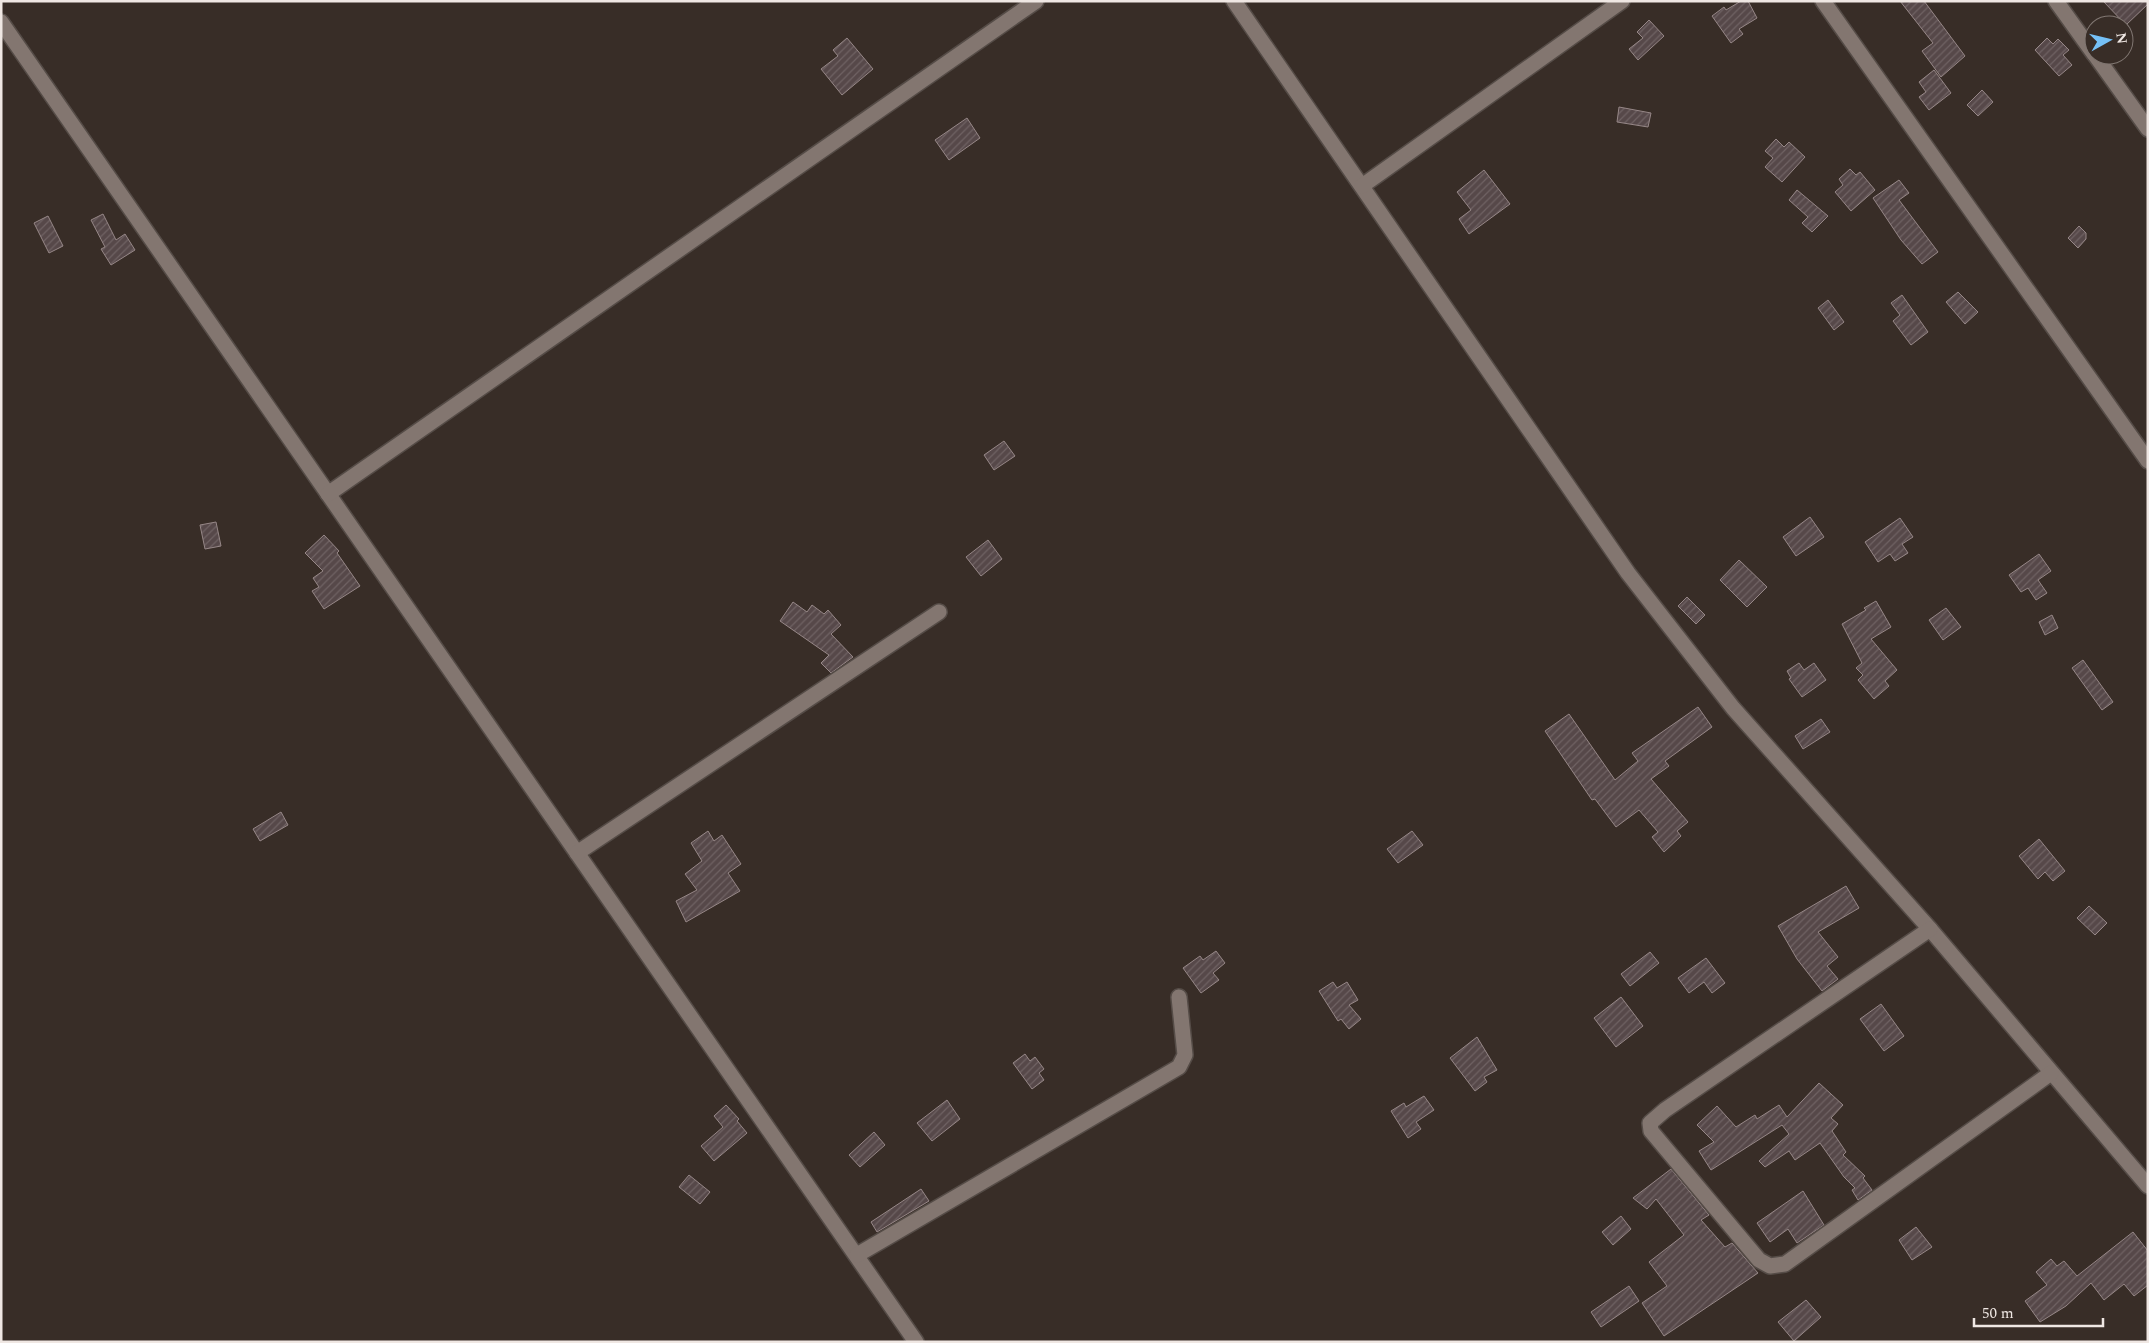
<svg xmlns="http://www.w3.org/2000/svg" width="2149" height="1343" font-family="Spectral,serif">
	<style>
		.building { fill: url(#building-hatch); stroke: #968787 }
		.lines { fill: none; stroke-linecap: round; stroke-linejoin: round }
		.minor-casing { stroke: #554c47; stroke-width: 18 }
		.minor { stroke: #837670; stroke-width: 15 }
	</style>
	<defs>
		<pattern id="building-hatch" width="6" height="6" patternUnits="userSpaceOnUse" patternTransform="scale(1.25)"><rect width="6" height="6" fill="#564849"/><path d="M-1 1l2-2M0 6l6-6M5 7l2-2" fill="none" stroke="#6f6263"/></pattern>
	</defs>
	<rect width="100%" height="100%" fill="#382d27"/>
	<g class="building">
		<path d="M1741 1H1748L1757 18 1739 29 1743 34 1731 43 1712 16 1724 7 1726 10Z"/>
		<path d="M1900 1H1924L1965 56 1941 77 1922 51 1933 43Z"/>
		<path d="M2103 1H2148V4L2126 25Z"/>
		<path d="M1649 20 1664 36 1638 60 1629 49 1643 38 1637 32Z"/>
		<path d="M847 38 873 69 842 95 821 69 838 56 833 50Z"/>
		<path d="M2047 38 2053 44 2058 39 2069 50 2063 55 2072 65 2059 76 2035 50Z"/>
		<path d="M1934 70 1951 93 1929 110 1919 97 1926 92 1919 82Z"/>
		<path d="M1982 90 1993 102 1978 116 1967 105Z"/>
		<path d="M1619 107 1651 113 1648 127 1617 122Z"/>
		<path d="M967 118 980 138 949 160 935 140Z"/>
		<path d="M1776 139 1784 147 1789 142 1805 157 1782 182 1765 167 1773 158 1765 151Z"/>
		<path d="M1850 169 1856 175 1860 172 1875 190 1851 211 1835 192 1843 185 1839 179Z"/>
		<path d="M1484 170 1510 204 1469 234 1459 219 1471 210 1457 192Z"/>
		<path d="M1899 180 1909 193 1899 200 1938 252 1922 264 1901 240 1873 198Z"/>
		<path d="M1797 190 1828 216 1812 232 1802 223 1808 217 1789 200Z"/>
		<path d="M103 214 116 240 125 234 135 250 111 265 101 249 105 247 91 220Z"/>
		<path d="M48 216 63 246 49 253 34 223Z"/>
		<path d="M2079 226 2086 233V239L2078 248 2068 238Z"/>
		<path d="M1958 292 1978 312 1965 324 1946 302Z"/>
		<path d="M1902 295 1928 332 1911 345 1893 321 1900 315 1891 303Z"/>
		<path d="M1828 300 1844 322 1834 330 1818 308Z"/>
		<path d="M1004 441 1015 456 994 470 984 455Z"/>
		<path d="M1810 517 1824 537 1796 556 1783 537Z"/>
		<path d="M1900 518 1913 537 1902 544 1908 553 1895 561 1890 554 1878 562 1865 542Z"/>
		<path d="M216 522 221 546 205 549 200 525Z"/>
		<path d="M324 535 339 551 337 553 360 586 324 609 312 591 319 587 313 578 323 571 305 553Z"/>
		<path d="M988 540 1002 559 981 576 966 557Z"/>
		<path d="M2039 554 2051 571 2038 580 2047 593 2036 600 2028 588 2021 592 2009 575Z"/>
		<path d="M1739 560 1767 587 1747 607 1720 580Z"/>
		<path d="M1687 597 1705 615 1696 624 1678 606Z"/>
		<path d="M1876 601 1891 627 1871 639 1897 670 1885 681 1889 686 1874 699 1858 680 1863 675 1856 668 1862 663 1842 624 1866 610 1864 608Z"/>
		<path d="M793 602 807 612 812 605 824 614 828 610 841 625 831 634 853 657 831 673 821 663 829 655 780 621Z"/>
		<path d="M1946 608 1961 627 1943 640 1929 620Z"/>
		<path d="M2052 615 2058 628 2045 635 2039 622Z"/>
		<path d="M2083 660 2113 702 2102 710 2072 668Z"/>
		<path d="M1799 663 1804 670 1814 663 1826 680 1802 697 1789 679 1791 678 1787 671Z"/>
		<path d="M1698 707 1712 727 1665 761 1669 766 1651 779 1688 822 1677 831 1681 836 1664 852 1652 837 1658 832 1639 810 1616 827 1595 799 1592 800 1545 731 1569 714 1615 780 1638 761 1632 753Z"/>
		<path d="M1821 719 1830 732 1803 749 1795 736Z"/>
		<path d="M281 812 288 825 260 841 253 829Z"/>
		<path d="M708 831 714 841 722 835 741 864 728 873 740 891 686 922 676 901 697 890 685 874 702 861 691 843Z"/>
		<path d="M1412 831 1423 845 1398 863 1387 849Z"/>
		<path d="M2039 839 2065 871 2053 881 2045 872 2038 879 2019 856Z"/>
		<path d="M1846 886 1859 908 1818 932 1838 957 1827 966 1838 979 1822 991 1797 959 1778 926Z"/>
		<path d="M2089 906 2107 923 2095 935 2077 918Z"/>
		<path d="M1216 951 1225 963 1213 973 1219 980 1201 993 1183 968 1200 956 1203 960Z"/>
		<path d="M1650 952 1659 963 1630 986 1621 974Z"/>
		<path d="M1706 958 1725 983 1712 993 1704 982 1689 993 1678 978Z"/>
		<path d="M1333 982 1337 988 1347 982 1358 1000 1349 1005 1361 1019 1349 1029 1341 1019 1338 1021 1319 991Z"/>
		<path d="M1621 997 1643 1026 1616 1047 1594 1018Z"/>
		<path d="M1881 1004 1904 1036 1884 1051 1860 1019Z"/>
		<path d="M1477 1037 1497 1070 1484 1077 1487 1082 1475 1091 1450 1058Z"/>
		<path d="M1025 1054 1030 1061 1035 1057 1044 1069 1039 1073 1044 1080 1032 1089 1013 1063Z"/>
		<path d="M1819 1083 1843 1105 1831 1118 1838 1124 1832 1131 1846 1152 1843 1155 1865 1176 1863 1178 1872 1190 1858 1200 1852 1190 1855 1188 1844 1177 1820 1143 1795 1160 1789 1151 1765 1167 1759 1161 1789 1134 1782 1125 1711 1170 1699 1151 1714 1142 1697 1125 1717 1106 1736 1127 1755 1115 1757 1119 1779 1105 1787 1117Z"/>
		<path d="M1424 1096 1434 1110 1416 1122 1421 1129 1408 1138 1391 1111 1404 1103 1406 1107Z"/>
		<path d="M947 1100 960 1119 932 1141 917 1123Z"/>
		<path d="M726 1105 739 1119 737 1121 747 1133 714 1161 701 1146 723 1127 714 1116Z"/>
		<path d="M874 1132 885 1145 860 1167 849 1155Z"/>
		<path d="M1671 1169 1709 1215 1701 1220 1725 1247 1732 1243 1758 1273 1664 1336 1642 1303 1667 1286 1649 1262 1684 1235 1656 1199 1647 1209 1633 1198Z"/>
		<path d="M689 1175 710 1192 700 1204 679 1187Z"/>
		<path d="M921 1189 929 1201 877 1232 871 1222Z"/>
		<path d="M1803 1191 1824 1225 1797 1243 1788 1229 1770 1242 1757 1223Z"/>
		<path d="M1621 1216 1631 1229 1613 1245 1602 1232Z"/>
		<path d="M1916 1227 1932 1247 1912 1260 1899 1240Z"/>
		<path d="M2133 1232 2148 1251V1285L2134 1296 2124 1284 2104 1300 2091 1283 2066 1306 2040 1322 2025 1301 2047 1285 2036 1272 2051 1259 2057 1266 2064 1261 2077 1276Z"/>
		<path d="M1629 1286 1639 1301 1601 1327 1591 1312Z"/>
		<path d="M1806 1300 1821 1317 1794 1341 1778 1322Z"/>
	</g>
	<g class="lines">
		<g class="minor-casing">
			<g id="minor">
				<path d="M1234 1 1628 573 1733 708 1930 929 2148 1186"/>
				<path d="M1823 1 2148 461"/>
				<path d="M2056 1 2094 54"/>
				<path d="M1 22 916 1342"/>
				<path d="M2095 55 2148 129"/>
				<path d="M1362 186 1622 1"/>
				<path d="M328 494 1036 1"/>
				<path d="M577 853 939 612"/>
				<path d="M1930 929 1665 1110 1650 1123 1651 1131 1759 1260 1770 1266 1785 1264 2051 1073"/>
				<path d="M857 1255 1179 1067 1185 1055 1179 997"/>
			</g>
		</g>
		<use href="#minor" class="minor"/>
	</g>
	<rect width="2149" height="1343" fill="none" stroke="#efe7e3" stroke-width="5"/>
	<g transform="translate(2109 40) rotate(82)"><circle r="24" fill="#382d27" stroke="#817772"/>
	<path d="M0-4L9 19L0 12L-9 19Z" fill="#75c0f6"/>
	<text y="-8" font-size="14" font-weight="bold" text-anchor="middle" fill="#efe7e3">N</text>
	</g>
	<path d="M1974 1318v8h129v-8" fill="none" stroke="#efe7e3" stroke-width="2.5"/>
	<text x="1982" y="1318" font-size="15" fill="#efe7e3" stroke="#382d27" stroke-width="4" paint-order="stroke">50 m</text>
</svg>
